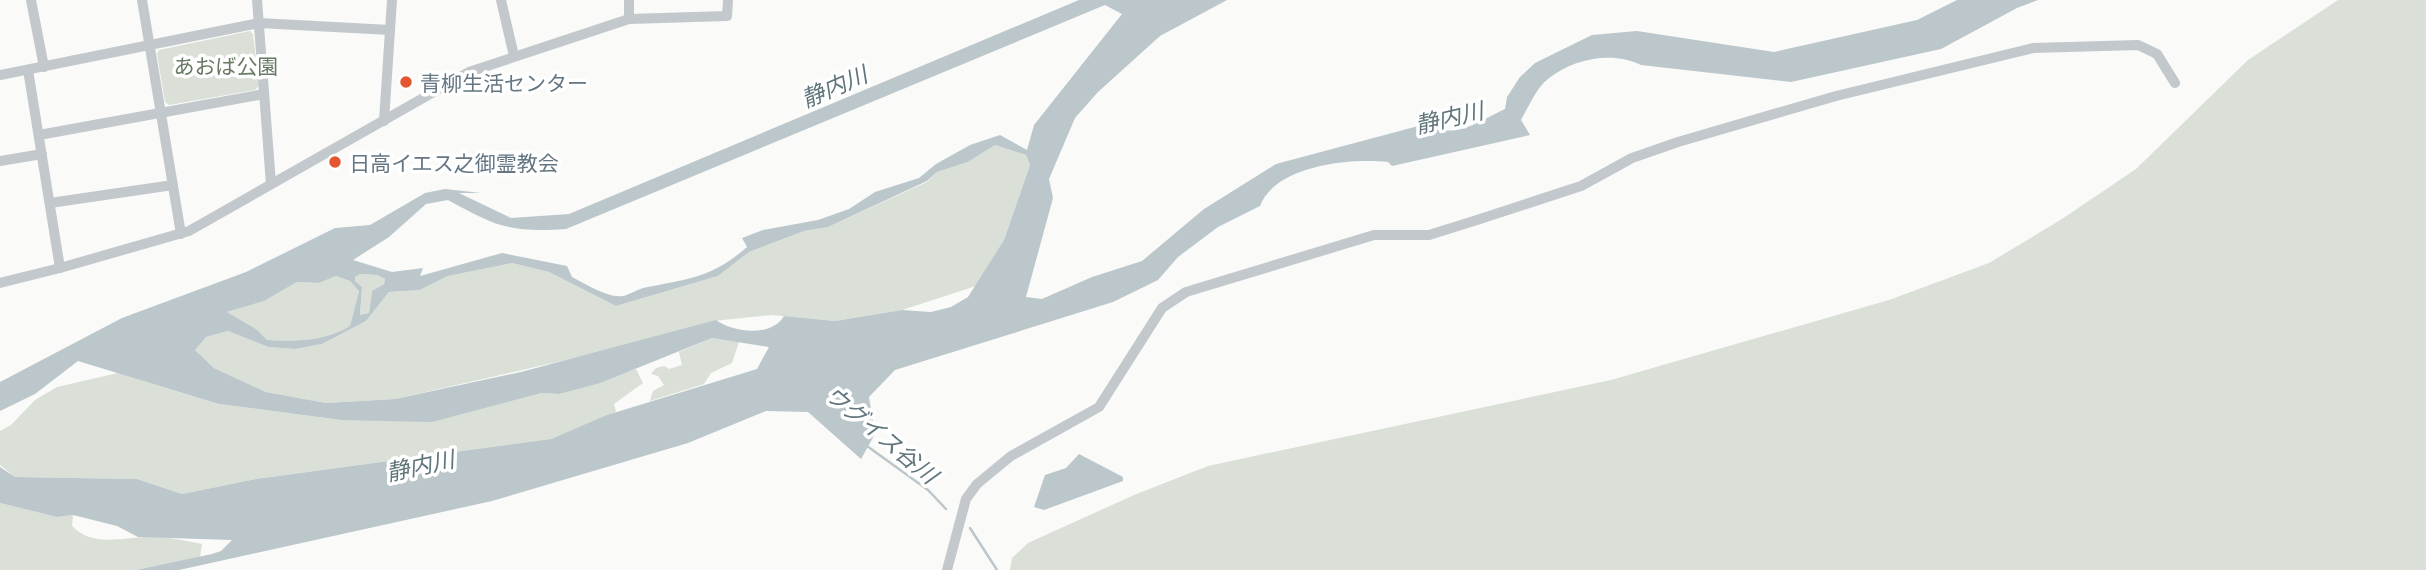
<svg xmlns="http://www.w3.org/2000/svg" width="2426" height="570" font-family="Barlow,'Noto Sans JP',sans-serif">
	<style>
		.green { fill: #dadfd7 }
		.water { fill: #bbc7cb; fill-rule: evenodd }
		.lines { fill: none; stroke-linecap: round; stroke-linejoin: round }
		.stream { stroke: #bbc7cb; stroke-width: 2.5 }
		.street { stroke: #c3c8cc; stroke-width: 10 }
		.poi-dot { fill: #e4572e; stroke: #fff; stroke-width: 2.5 }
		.labels { text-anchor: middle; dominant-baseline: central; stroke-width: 7; stroke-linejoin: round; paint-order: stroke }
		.park-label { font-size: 21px; fill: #687a64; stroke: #fff }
		.poi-label { font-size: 21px; fill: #657683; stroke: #fff; text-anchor: start }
		.water-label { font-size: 23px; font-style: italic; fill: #60757c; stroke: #fff }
	</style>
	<rect width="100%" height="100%" fill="#fafaf8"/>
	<g class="green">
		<path d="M2338 0H2426V570H1010L1012 558 1028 543 1134 495 1208 466 1611 380 1889 300 1989 263 2062 219 2136 169 2248 60Z"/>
		<path d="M250 31 253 34 259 86 255 90 169 105 165 102 157 54 159 50Z"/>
		<path d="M995 145 1026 155 1030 165 1004 240 976 286 902 310 835 321 772 315 713 321 644 342 395 399 326 403 266 392 214 368 194 349 206 337 228 331 270 347 295 349 322 344 366 321 389 292 420 290 448 276 512 263 549 272 616 306 718 276 749 252 804 231 828 227 927 182 937 172 968 162Z"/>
		<path d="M360 274 377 275 385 279 384 284 372 291 369 313 360 315 362 287 355 281V276Z"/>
		<path d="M336 276 350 281 359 291 350 326C325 341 295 342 266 340L256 329 227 312 264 301 297 282 319 283Z"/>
		<path d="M712 338 739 342 732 363 711 373 704 384 650 401 653 391 664 385 658 376 651 374 656 368 664 366 669 369 682 365 679 352Z"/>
		<path d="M636 369 643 383 614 404 616 412 551 439 256 479 182 494 137 479 15 477 0 465V431L11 425 35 400 57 387 118 373 219 404 341 420 541 393 559 394Z"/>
		<path d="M0 503 57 517 73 515 72 526C95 550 129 535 157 537 172 538 187 541 202 544L200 557 136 570H0Z"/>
	</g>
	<g class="water">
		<path d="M1079 0H1227L1160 36 1098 92 1075 118 1049 179 1053 198 1026 297 1042 299 1092 277 1142 261 1204 209 1276 164 1422 125C1458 139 1473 124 1505 109L1507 97 1520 77 1535 63 1592 35 1637 31 1774 52 1917 20 1957 0H2038L2017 8 1941 49 1791 82 1641 65C1612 51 1574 58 1548 79 1537 87 1528 108 1521 120L1530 135 1392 166 1388 162C1350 158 1276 165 1260 206L1218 227 1178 257 1158 280 1113 302 895 370 869 397 875 434 861 459 808 412 766 411 688 443 492 501 179 570H136L212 554 221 551 232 540 138 537 117 526 73 515 57 517 0 503V467L15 477 137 479 182 494 256 479 551 439 607 415 757 369 769 347 712 338 600 383 559 394 541 393 432 422 341 420 219 404 78 361 35 394 0 411V382L122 318 246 272 335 228 370 225 425 193 445 189 481 193H459L511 218 569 214ZM1105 5 1122 14 1034 125 1027 150 1000 135 970 145 936 164 919 178 875 192 849 209 818 220 763 230 742 238 747 247C712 278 688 279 643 288 636 290 629 295 623 296 607 298 586 284 572 277L567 266 502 253 420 276 423 268 392 272 353 260 389 237 426 204 448 200C495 226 510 233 566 229ZM995 145 1026 155 1030 165 1004 240 968 297 951 307 931 312 902 310 835 321 784 316C772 337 734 333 716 320L521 372 395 399 326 403 266 392 214 368 195 350 206 337 228 331 269 347 295 349 322 344 366 321 389 292 420 290 448 276 512 263 549 272 616 306 718 276 749 252 804 231 828 227 927 181 937 172 968 162ZM360 274 377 275 385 279 384 284 372 291 369 313 360 315 362 287 355 281V277ZM336 276 350 281 359 291 350 326C325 341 295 342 267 340L256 329 227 312 264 301 297 282 319 283Z"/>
		<path d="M1079 454 1123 477V481L1044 510 1034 507 1045 475 1066 468Z"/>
	</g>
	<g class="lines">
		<g class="stream">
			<path d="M867 446 928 490 946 509"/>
			<path d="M970 528 997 570"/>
		</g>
		<g class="street">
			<path d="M31 0 44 67"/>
			<path d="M142 0 181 234"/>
			<path d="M257 0 271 184"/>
			<path d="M501 0 514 56"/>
			<path d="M629 0V19"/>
			<path d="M28 70 60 268 189 231 469 72 629 19 727 16 728 0"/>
			<path d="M0 75 259 23 390 30"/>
			<path d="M384 121 392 0"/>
			<path d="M39 135 264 94"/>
			<path d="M0 161 42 154"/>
			<path d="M50 203 173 185"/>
			<path d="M0 283 60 268"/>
			<path d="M947 570 966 499 977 484 1011 456 1099 407 1162 308 1186 292 1374 235H1429L1477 220 1581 186 1632 158 1678 142 1836 96 2033 48 2138 45 2157 54 2175 83"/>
		</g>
	</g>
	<g class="poi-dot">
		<circle cx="406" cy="82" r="7"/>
		<circle cx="335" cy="162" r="7"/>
	</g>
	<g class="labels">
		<g class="park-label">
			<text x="226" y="65">あおば公園</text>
		</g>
		<g class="poi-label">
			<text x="420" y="82">青柳生活センター</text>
			<text x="349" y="162">日高イエス之御霊教会</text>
		</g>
		<g class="water-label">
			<text transform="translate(834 86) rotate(-23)">静内川</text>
			<text transform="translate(1449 117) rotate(-13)">静内川</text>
			<text transform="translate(882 434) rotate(40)">ウグイス谷川</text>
			<text transform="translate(420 465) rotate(-12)">静内川</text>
		</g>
	</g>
</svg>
